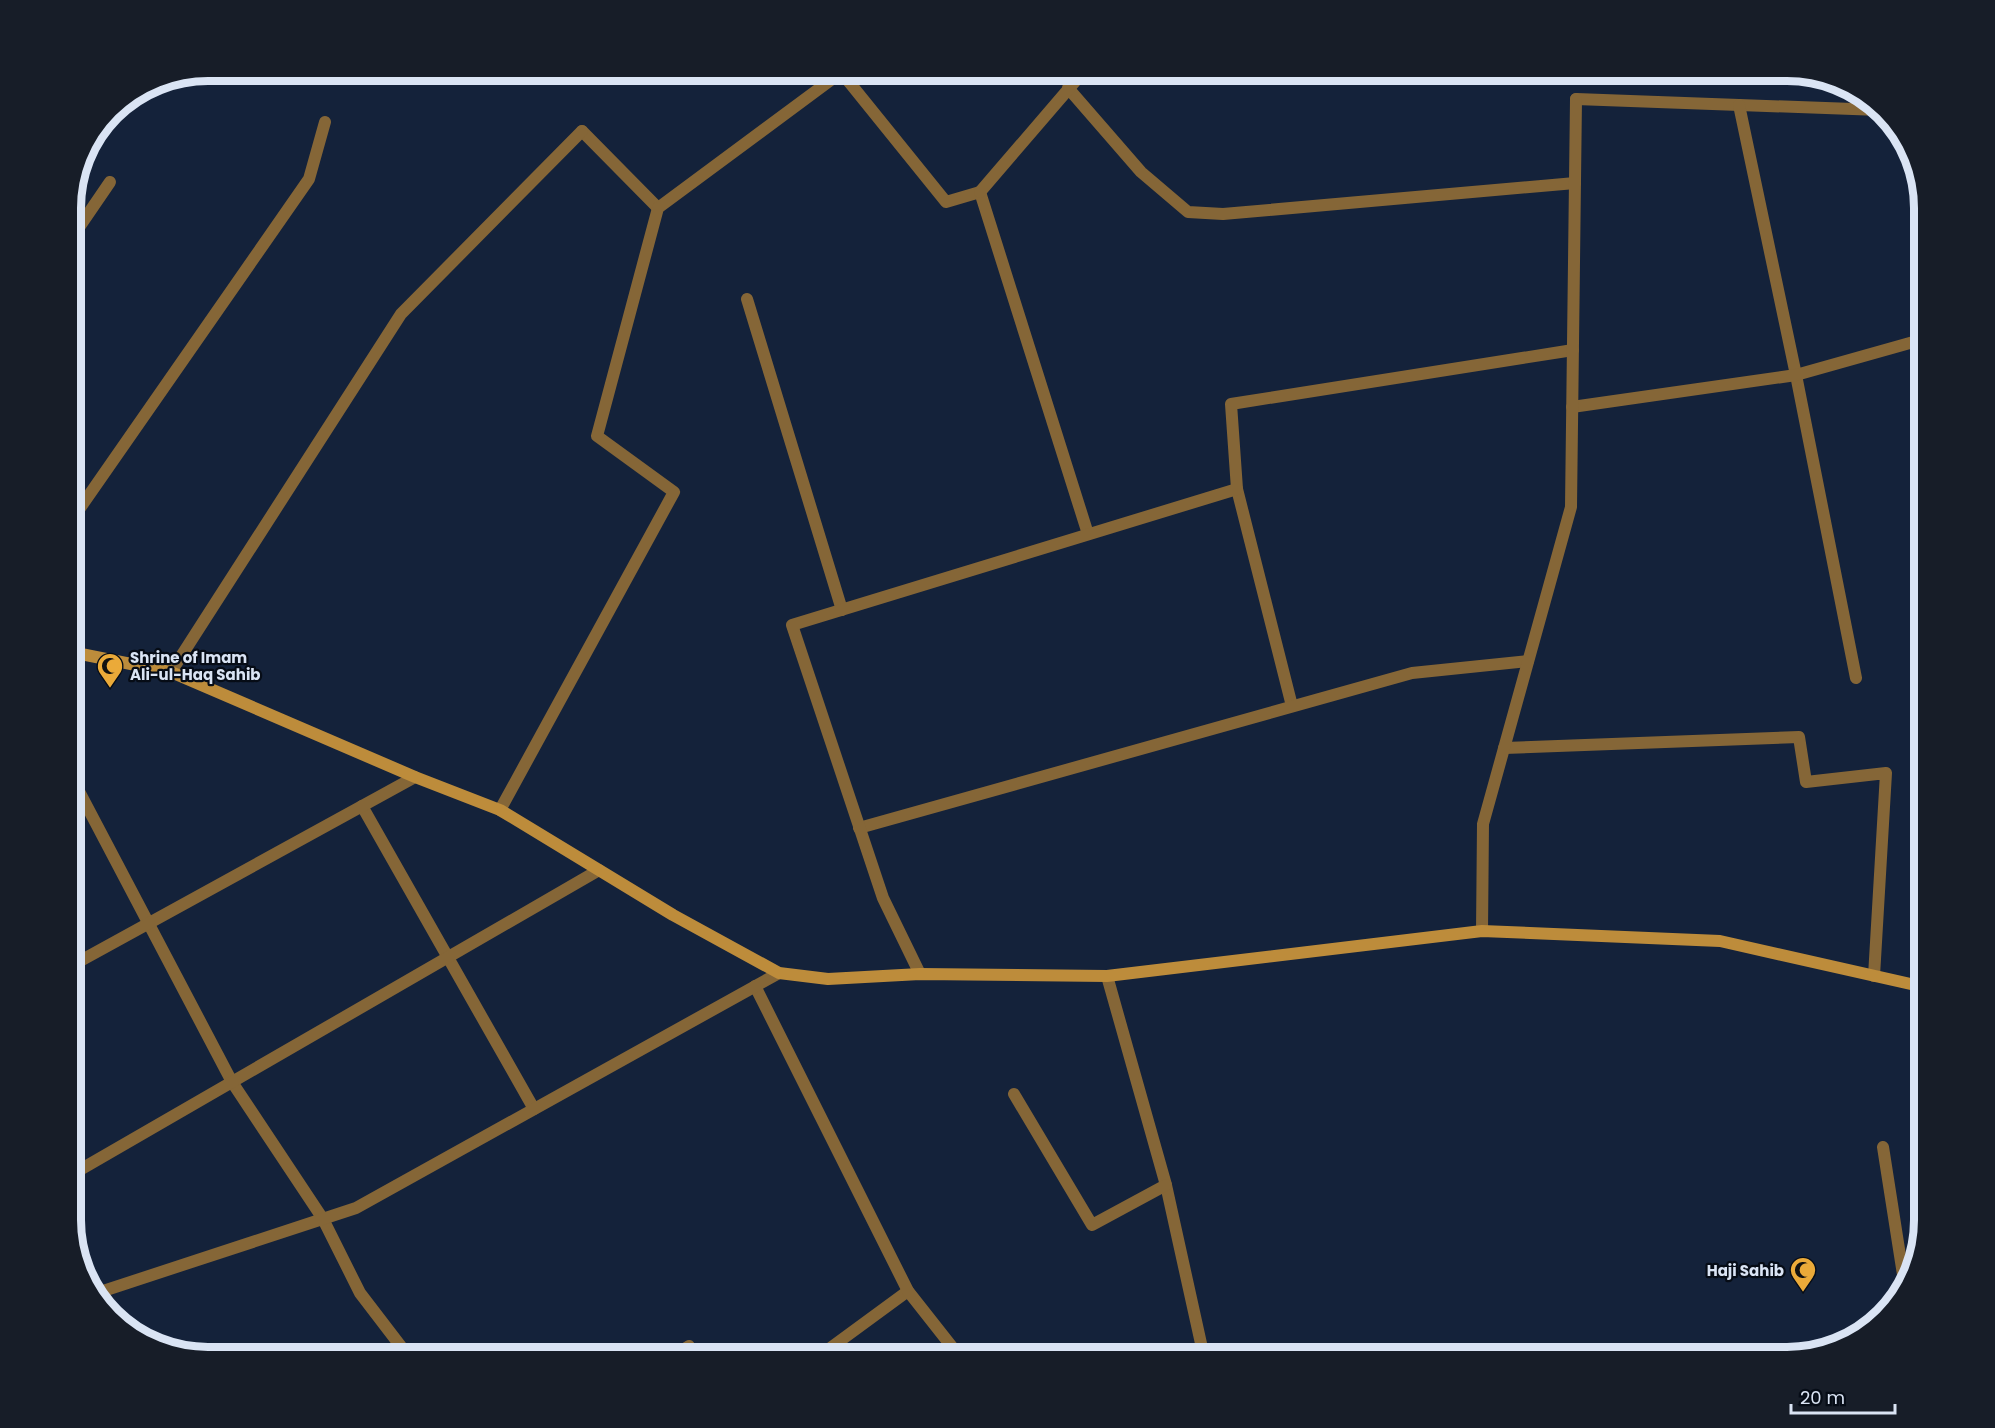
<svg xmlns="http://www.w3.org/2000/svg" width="1995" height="1428" font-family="Poppins,sans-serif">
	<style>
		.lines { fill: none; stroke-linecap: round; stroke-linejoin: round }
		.lane { stroke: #856637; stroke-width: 12 }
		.street { stroke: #856637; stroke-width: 12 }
		.secondary { stroke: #bd8c3b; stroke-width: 12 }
		.labels { text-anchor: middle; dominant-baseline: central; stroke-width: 4.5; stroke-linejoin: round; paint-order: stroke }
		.poi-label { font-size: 15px; font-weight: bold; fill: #dae4f4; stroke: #060c16; text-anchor: start }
		.rim { fill: none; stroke: #dae4f4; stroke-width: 8 }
	</style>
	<rect width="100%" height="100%" fill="#14223a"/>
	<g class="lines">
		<g class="lane">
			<path d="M841 72 946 202 980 192 1088 534"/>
			<path d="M1068 88 1141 172 1188 212 1223 214 1575 183"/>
			<path d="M1576 99 1880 110"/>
			<path d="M1739 105 1796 375 1856 678"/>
			<path d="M582 131 658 208"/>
			<path d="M980 192 1084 71"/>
			<path d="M71 239 110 182"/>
			<path d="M747 299 842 610"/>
			<path d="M1572 407 1796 375 1924 339"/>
			<path d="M1237 489 1292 706"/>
			<path d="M71 521 309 179 325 122"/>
			<path d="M1504 748 1799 737 1806 782 1886 773 1874 976"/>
			<path d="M71 776 232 1082 323 1219 360 1293 409 1357"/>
			<path d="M362 806 534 1109"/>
			<path d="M500 810 674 492 597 436 658 208 843 71"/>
			<path d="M859 828 1412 673 1528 661"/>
			<path d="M71 966 415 777"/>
			<path d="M920 974 883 898 792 625 1237 489 1231 404 1573 350"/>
			<path d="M1107 976 1166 1185 1204 1357"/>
			<path d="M1014 1094 1092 1225 1166 1185"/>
			<path d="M1883 1147 1904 1281"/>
			<path d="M71 1175 599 870"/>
			<path d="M1888 1310 1900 1293"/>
			<path d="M672 1357 689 1346 697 1357"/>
			<path d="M818 1357 908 1291"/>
		</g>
		<g class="street">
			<path d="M171 672 401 314 582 131"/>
			<path d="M1482 931 1483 824 1571 507 1576 99"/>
			<path d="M755 986 908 1291 960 1357"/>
			<path d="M94 1294 356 1208 779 973"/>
		</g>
		<path class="secondary" d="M71 652 171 672 415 777 500 810 673 915 779 973 828 979 920 974 1107 976 1482 931 1720 941 1924 987"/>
	</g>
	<defs>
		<g id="mosque-pin" transform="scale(1.35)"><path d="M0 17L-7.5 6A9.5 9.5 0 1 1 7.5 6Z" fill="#ebaa39" stroke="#060c16"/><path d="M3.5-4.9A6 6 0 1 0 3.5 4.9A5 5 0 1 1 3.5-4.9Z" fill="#111"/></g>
	</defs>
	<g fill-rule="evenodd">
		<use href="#mosque-pin" x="110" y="666"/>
		<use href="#mosque-pin" x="1803" y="1270"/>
	</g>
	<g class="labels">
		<g class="poi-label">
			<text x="130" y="657">Shrine of Imam<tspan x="130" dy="17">Ali-ul-Haq Sahib</tspan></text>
			<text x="1784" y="1270" text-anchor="end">Haji Sahib</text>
		</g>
	</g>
	<path d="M0 0H1995V1428H0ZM208 81H1787A127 127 0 0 1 1914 208V1220A127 127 0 0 1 1787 1347H208A127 127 0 0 1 81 1220V208A127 127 0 0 1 208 81Z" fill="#171d28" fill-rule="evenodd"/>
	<path class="rim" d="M208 81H1787A127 127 0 0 1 1914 208V1220A127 127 0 0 1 1787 1347H208A127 127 0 0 1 81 1220V208A127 127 0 0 1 208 81Z"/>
	<path d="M1791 1404v9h104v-9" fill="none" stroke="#dae4f4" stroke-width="3"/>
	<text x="1800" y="1404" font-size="18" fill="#dae4f4" stroke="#060c16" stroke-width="4.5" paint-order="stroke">20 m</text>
</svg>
